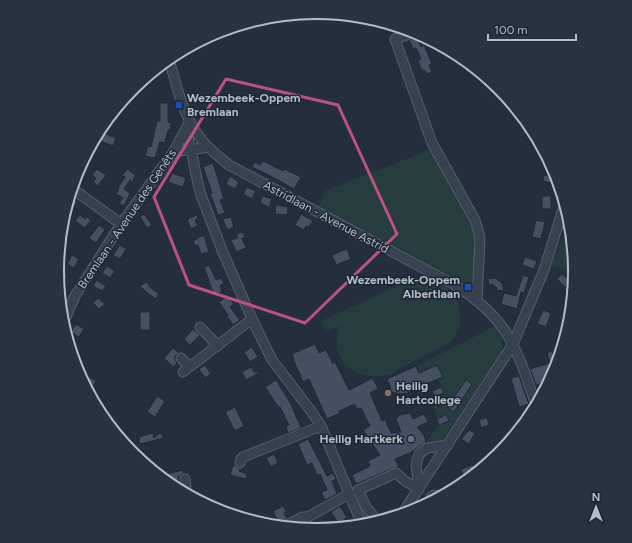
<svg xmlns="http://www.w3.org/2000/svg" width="632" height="543" font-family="Figtree,sans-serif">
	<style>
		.green { fill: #263c3f }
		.building { fill: #455162; stroke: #1f2835 }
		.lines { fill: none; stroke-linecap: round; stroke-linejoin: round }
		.minor-casing { stroke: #565f6c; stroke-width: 11 }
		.minor { stroke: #38414e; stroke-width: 9 }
		.marked { fill: none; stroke: #bd5182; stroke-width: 3; stroke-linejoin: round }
		.transit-dot { fill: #1a4fb4; stroke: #1d2633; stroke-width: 1.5 }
		.education-dot { fill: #8d6e63; stroke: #1d2633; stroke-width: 1.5 }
		.worship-dot { fill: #6b7280; stroke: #1d2633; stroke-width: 1.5 }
		.labels { text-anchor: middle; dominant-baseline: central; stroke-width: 3; stroke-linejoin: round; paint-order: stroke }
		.poi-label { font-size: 12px; font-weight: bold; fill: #b4bcc9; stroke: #1d2633; text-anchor: start }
		.street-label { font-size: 12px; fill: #b4bcc9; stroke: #1d2633 }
		.rim { fill: none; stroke: #b4bcc9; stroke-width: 2 }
	</style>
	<rect width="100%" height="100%" fill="#242f3e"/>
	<g class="green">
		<path d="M434 148 477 239 476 285 465 283 318 206 325 191Z"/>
		<path d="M567 227 575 272 574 277 561 268 551 266Z"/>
		<path d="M422 275 424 278C437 279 448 286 455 297 462 309 463 328 453 340 448 345 440 348 434 351 420 358 405 366 391 374 358 383 326 362 340 326L326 332 321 321Z"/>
		<path d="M495 326C501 335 504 343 501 353L440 443 428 447 427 441 439 424 431 401 435 397 444 393 438 379 420 373 417 366Z"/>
	</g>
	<g class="building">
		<path d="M417 38 421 47 424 45 432 64 429 65 432 72 426 74 425 71 421 69 418 60 421 59 416 48 413 49 409 40Z"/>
		<path d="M160 103H168V122L171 123 170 131 168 130 165 143 160 142 155 158 145 156 148 146 151 147 157 121H160Z"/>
		<path d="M103 133 116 138 113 146 98 140Z"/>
		<path d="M263 161 283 171 284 169 301 177 294 189 269 175 252 167 255 162 260 165Z"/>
		<path d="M213 163 224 199 220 200 225 213 218 215 210 193H212L203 167Z"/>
		<path d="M550 164 556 172 557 178 556 184 543 181 544 175 548 176Z"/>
		<path d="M97 169 106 175 98 186 93 182 96 178 92 175Z"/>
		<path d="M127 169 136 175 132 182 130 180 124 189 130 193 124 206 119 203 123 198 116 194 119 189 118 188 125 177 122 176Z"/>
		<path d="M172 173 186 178 183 187 168 182Z"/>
		<path d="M230 176 239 182 235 189 226 184Z"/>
		<path d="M247 187 256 191 252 199 243 194Z"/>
		<path d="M262 196 272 199 269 207 260 203Z"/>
		<rect x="542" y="196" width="9" height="13"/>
		<path d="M71 199 77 203 67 216Z"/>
		<path d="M276 205 288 207 287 215 275 214Z"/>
		<path d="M144 214 152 225 147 228 140 217Z"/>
		<path d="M301 214 313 221 309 227 306 226 304 230 295 225Z"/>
		<path d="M80 215 85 219 87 217 91 220 85 228 75 221Z"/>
		<path d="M197 215 198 219 195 220 198 226 191 229 187 219Z"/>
		<path d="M231 217 234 227 227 230 223 219Z"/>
		<path d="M536 220 545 222 541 239 532 237Z"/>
		<path d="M99 225 105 230 96 243 89 238Z"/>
		<path d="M243 232 245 237 242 238 246 248 236 252 231 240 238 238 236 234Z"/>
		<path d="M204 235 209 252 201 254 198 245 195 246 193 241 197 239V238Z"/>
		<path d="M120 245 126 249 120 259 113 255Z"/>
		<path d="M347 249 351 259 336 265 332 255Z"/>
		<path d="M72 255 79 259 74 268 67 264Z"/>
		<path d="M525 257 537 261 534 269 522 265Z"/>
		<path d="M209 265 216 280 221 278 224 284 220 285 222 292 214 295 204 267Z"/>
		<path d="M107 266 115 271 110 278 102 273Z"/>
		<path d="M60 270 67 275 59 286 57 274Z"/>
		<path d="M562 274 570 281 565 287 557 279Z"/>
		<path d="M523 275 529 277 524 293 521 292 517 309 501 304 504 293 516 296Z"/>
		<path d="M495 278 502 283 504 290 497 291V288L492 284 489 285 488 279Z"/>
		<path d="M96 280 106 286 102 291 93 286Z"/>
		<path d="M146 282 151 288 159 294 156 299 146 292 140 286Z"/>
		<path d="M227 296 234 304 230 307 240 320 233 325 227 316 228 315 219 302Z"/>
		<path d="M98 298 105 304 99 309 93 303Z"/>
		<path d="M543 310 551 313 546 327 537 324Z"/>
		<rect x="140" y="312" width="10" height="18"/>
		<path d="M76 324 84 329 79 337 71 332Z"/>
		<path d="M193 329 200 335 190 345 184 339Z"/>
		<path d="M315 344 319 353 326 350 333 364 335 362 349 390 373 378 378 389 370 393 382 421 385 419 391 433 401 432 396 419 400 415 410 413 413 419 424 414 428 422 417 427 424 435 426 442 407 455V454L395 459 399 467 394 468 356 484 352 475 370 466 368 461 380 455 363 430 370 426 361 408 357 409 355 404 339 411 340 413 327 419 309 379 303 382 293 359H294L292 354Z"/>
		<path d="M252 347 258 357 250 362 244 352Z"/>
		<path d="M173 348 179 353 175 356V360L177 363 173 367 164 358Z"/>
		<path d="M552 351 557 366 556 371 549 381 536 385 530 369 550 363 547 353Z"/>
		<path d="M205 365 211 374 205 378 199 369Z"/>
		<path d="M437 365 443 377 423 385 421 381 412 391 408 393 401 394 385 391 391 388 387 379 416 366 419 373Z"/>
		<path d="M251 367 254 372H261L246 380 242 372Z"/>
		<path d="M519 376 529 404 519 407 511 378Z"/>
		<path d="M89 377 96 381 90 391 85 384Z"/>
		<path d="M276 380 291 404 301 428 288 433 286 427 289 425 280 407 279 408 265 387Z"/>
		<path d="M466 380 472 384 454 412 447 407Z"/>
		<path d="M441 387 444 393 435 397 432 391Z"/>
		<path d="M157 396 165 401 155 417 147 412Z"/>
		<path d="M235 407 244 426 235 431 225 412Z"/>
		<path d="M446 415 449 421 439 425 437 419Z"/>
		<path d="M487 417 489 425 481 428 479 420Z"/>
		<path d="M469 430 475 433 469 444 461 439Z"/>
		<path d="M153 433 154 438 160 433 164 438 140 444 139 437Z"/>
		<path d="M308 439 327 476 333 473 336 479 332 481 337 494 325 500 321 492 327 490 320 474 317 475 312 463 307 465 298 444Z"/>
		<path d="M274 454 278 463 271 467 266 458Z"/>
		<path d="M233 465 240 469 239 471 247 474 246 479 230 475Z"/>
		<path d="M474 465 476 471 464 477 461 469Z"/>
		<path d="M183 470 184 473 178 477 180 486 163 475Z"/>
		<path d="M283 506 286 511 284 513 287 519 279 524 273 511Z"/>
		<path d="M340 506 347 518 344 519 347 525 340 526 331 512Z"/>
	</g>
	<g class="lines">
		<g class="minor-casing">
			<g id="minor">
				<path d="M415 32 395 39 432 143 475 220 480 238 477 301"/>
				<path d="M170 63C177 87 183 114 198 135 206 147 218 156 229 165L453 284C507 317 516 346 535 402"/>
				<path d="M187 128 189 143"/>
				<path d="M191 150 198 184 201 195 222 250 252 319 272 360 311 411 321 426 361 522"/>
				<path d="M174 151 191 150 207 147"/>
				<path d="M73 189 121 224"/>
				<path d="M66 317 75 296 121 224 174 151 190 121"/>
				<path d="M200 327 218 346"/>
				<path d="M181 358 189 367"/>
				<path d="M183 372 252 319"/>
				<path d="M240 463 241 459 243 457 321 426"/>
				<path d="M185 479 186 491"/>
				<path d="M419 489 416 465 419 454 427 448 448 445"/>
				<path d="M430 502 431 497 434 495 438 496"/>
				<path d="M402 514 513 344 544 270 563 209"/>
				<path d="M376 519 366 507 358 490 396 473 405 481 419 489"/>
				<path d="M287 525 303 517H308L349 494"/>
				<path d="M305 529 303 522 308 517"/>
			</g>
		</g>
		<use href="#minor" class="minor"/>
	</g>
	<path class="marked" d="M226 79 338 105 397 234 305 323 189 285 154 197Z"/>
	<g class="transit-dot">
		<rect x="175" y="101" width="8" height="8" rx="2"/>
		<rect x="464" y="283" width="8" height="8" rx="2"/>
	</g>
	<circle class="education-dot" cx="388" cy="393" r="4"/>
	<circle class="worship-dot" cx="411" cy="439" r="4"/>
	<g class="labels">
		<g class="poi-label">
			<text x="187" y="98">Wezembeek-Oppem<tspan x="187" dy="14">Bremlaan</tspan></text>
			<text x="460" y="280" text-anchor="end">Wezembeek-Oppem<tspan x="460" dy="14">Albertlaan</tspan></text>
			<text x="396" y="386">Heilig<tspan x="396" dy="14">Hartcollege</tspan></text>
			<text x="403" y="439" text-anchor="end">Heilig Hartkerk</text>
		</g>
		<g class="street-label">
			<text transform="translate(326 217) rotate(28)">Astridlaan - Avenue Astrid</text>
			<text transform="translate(127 219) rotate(-56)">Bremlaan - Avenue des Genêts</text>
		</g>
	</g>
	<path d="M0 0H632V543H0ZM64 271a252 252 0 1 1 504 0a252 252 0 1 1-504 0Z" fill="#29323f" fill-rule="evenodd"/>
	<path class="rim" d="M64 271a252 252 0 1 1 504 0a252 252 0 1 1-504 0Z"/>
	<g transform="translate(596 507)" stroke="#1d2633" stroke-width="3" paint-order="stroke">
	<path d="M0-3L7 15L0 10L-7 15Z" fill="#b4bcc9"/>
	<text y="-6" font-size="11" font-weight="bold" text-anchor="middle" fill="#b4bcc9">N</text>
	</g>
	<path d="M488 34v6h88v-6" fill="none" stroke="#b4bcc9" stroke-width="2"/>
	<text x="494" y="34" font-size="12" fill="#b4bcc9" stroke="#1d2633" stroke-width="3" paint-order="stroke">100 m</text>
</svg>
